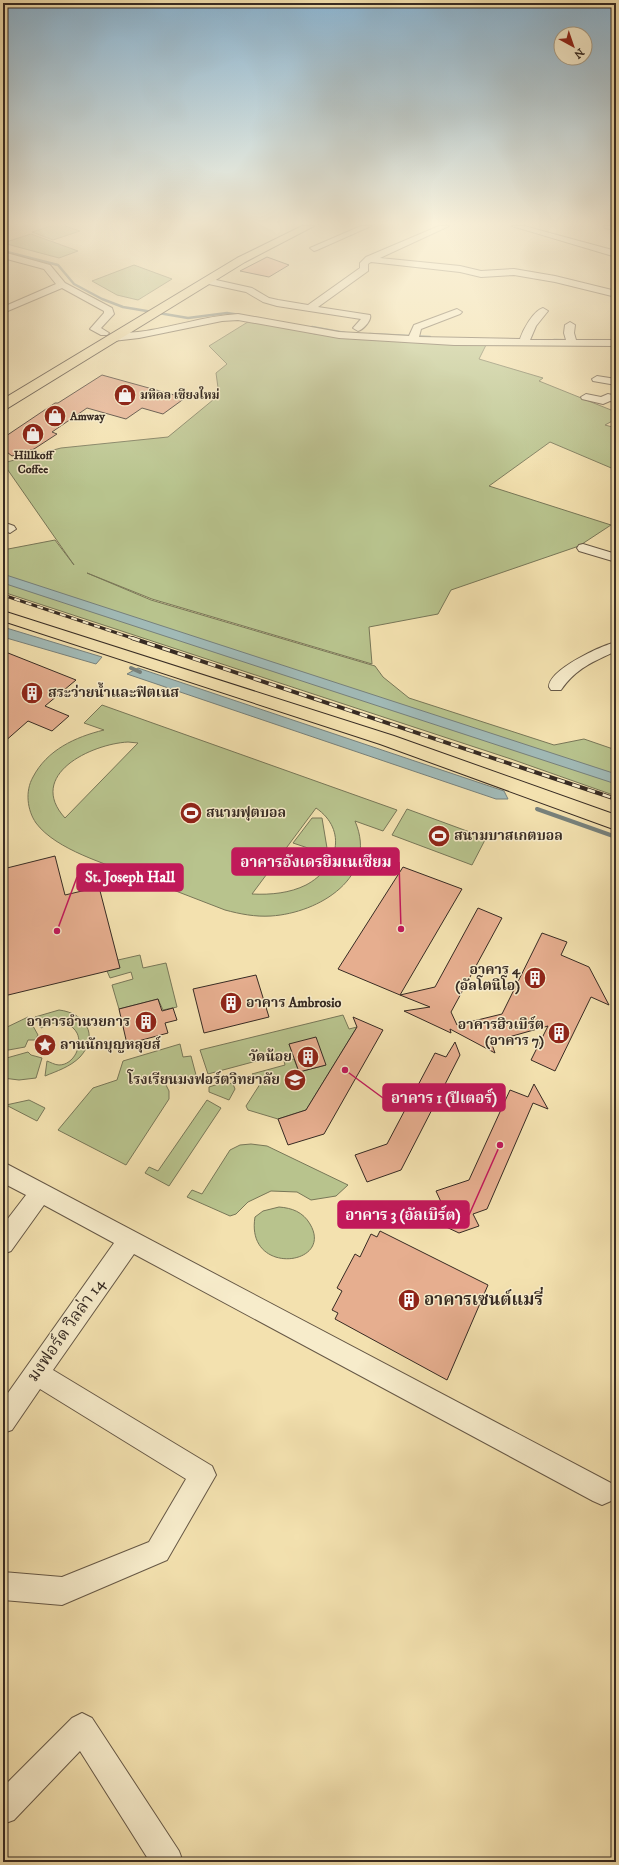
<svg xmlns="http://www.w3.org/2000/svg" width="619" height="1865" font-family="'IM FELL DW Pica','Noto Serif Thai',serif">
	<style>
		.green { fill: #b8c38d; stroke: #787758; fill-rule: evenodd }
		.water { fill: #a1bab7; stroke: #77817c }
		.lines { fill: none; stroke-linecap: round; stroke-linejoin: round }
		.stream-far1 { stroke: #77817c; stroke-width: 2.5 }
		.stream { stroke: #77817c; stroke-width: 4 }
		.building { fill: #e6ae8f; stroke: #372b23 }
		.minor-casing { stroke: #665846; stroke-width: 2 }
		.major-casing { stroke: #372b23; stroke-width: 2 }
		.minor { fill: #f7eccb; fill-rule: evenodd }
		.major { fill: #f3e1af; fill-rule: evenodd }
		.rail-far1-casing { stroke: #372b23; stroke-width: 3 }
		.rail-casing { stroke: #372b23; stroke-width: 4 }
		.rail-far1 { stroke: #f7eccb; stroke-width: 2; stroke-dasharray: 6; stroke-linecap: butt }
		.rail { stroke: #f7eccb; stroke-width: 2.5; stroke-dasharray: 8; stroke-linecap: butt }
		.labels { text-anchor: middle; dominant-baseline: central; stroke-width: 3; stroke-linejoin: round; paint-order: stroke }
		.far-poi-label { font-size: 12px; font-weight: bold; fill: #372b23; stroke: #f7eccb; text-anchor: start }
		.poi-label { font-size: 14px; font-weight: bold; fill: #372b23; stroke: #f7eccb; text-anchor: start }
		.near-poi-label { font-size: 17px; font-weight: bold; fill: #372b23; stroke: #f7eccb; text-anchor: start }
		.near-street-label { font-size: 17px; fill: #372b23; stroke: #f7eccb }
		.leader { fill: none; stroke: #c2185b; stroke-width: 1.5 }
		.callout-dot { fill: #c2185b; stroke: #f7eccb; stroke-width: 1.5 }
		.callout { fill: #c2185b; stroke: #c2185b; stroke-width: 1.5 }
		.callout-label { font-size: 15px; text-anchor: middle; font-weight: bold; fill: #fff }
	</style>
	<rect width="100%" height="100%" fill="#f3e1af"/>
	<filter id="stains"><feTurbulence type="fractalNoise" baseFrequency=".005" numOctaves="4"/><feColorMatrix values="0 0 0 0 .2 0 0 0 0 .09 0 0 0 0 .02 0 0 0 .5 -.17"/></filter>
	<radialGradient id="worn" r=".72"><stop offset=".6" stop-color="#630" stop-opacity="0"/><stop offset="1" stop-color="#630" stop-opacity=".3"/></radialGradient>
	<g class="green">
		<path d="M51 226H65L80 231 53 240 32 232Z"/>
		<path d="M31 234 78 251 59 258 3 243Z"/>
		<path d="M134 265 172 279 138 300 117 295 92 281Z"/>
		<path d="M251 320 315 334 486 345 479 359 543 378 539 381 616 412V419L605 425 616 428V470L550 442 489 486 611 525 579 546 451 590 438 614 369 627 372 664 152 599 87 573 151 600 375 666 383 677 409 698 554 745 584 739 616 750V796L511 759 3 592V550L55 540 74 565 3 463 61 448 168 437 219 395 216 373 227 364 209 346Z"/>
		<path d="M102 705 397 810 383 831 355 821C379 877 319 913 271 916 255 917 240 914 225 910 196 899 166 887 137 876 107 864 56 850 36 823 27 810 25 791 33 777 47 750 75 737 104 730L84 723ZM128 742 138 743 65 818C26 775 91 744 128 742ZM316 808C348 830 338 868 306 885 290 893 271 895 252 894Z"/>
		<path d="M407 809 486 838 472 865 392 835Z"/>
		<path d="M312 818H322L327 848H308L293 843Z"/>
		<path d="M140 955 143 968 166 963 177 1007 163 1010 158 999 119 1009 112 985 133 979 131 972 110 978 107 971 118 960Z"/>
		<path d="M59 1010C85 1013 100 1035 80 1057 70 1067 57 1071 45 1076L47 1061C50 1062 55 1065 59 1065 74 1065 83 1045 77 1033 75 1029 71 1026 68 1024L51 1023 41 1028 35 1017Z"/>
		<path d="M343 1015 349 1029 357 1027 306 1110 278 1119 248 1110 246 1106 262 1081V1078L252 1074 285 1065 284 1061 294 1059 299 1072 326 1065 289 1044 293 1054 284 1057 281 1053 265 1056 264 1059 208 1074 200 1050Z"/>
		<path d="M28 1017 38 1035 35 1040H28L25 1047 3 1051V1029Z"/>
		<path d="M180 1044 183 1057 191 1056 196 1075 165 1083 169 1091V1099L126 1165 58 1130 93 1088 117 1080 123 1061Z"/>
		<path d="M28 1052 31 1055 42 1058 36 1078 19 1080 3 1078V1059Z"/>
		<path d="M225 1082 233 1084 235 1089 229 1100 209 1092V1087Z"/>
		<path d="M29 1100 45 1108 37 1121 6 1105Z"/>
		<path d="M207 1100 221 1108 169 1186 145 1173 149 1167 158 1171Z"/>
		<path d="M251 1144 267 1146 348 1185 336 1196 311 1200 297 1192 271 1191 248 1202 236 1214 230 1216 187 1197 192 1190 202 1194 230 1150 240 1145Z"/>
		<path d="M279 1207C292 1208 303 1212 310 1224 335 1266 245 1277 255 1217L263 1211Z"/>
	</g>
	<g class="water">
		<path d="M3 574 616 774V784L3 583Z"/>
		<path d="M3 627 102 657 96 664 3 637Z"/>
		<path d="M138 668 504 791 508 799H496L127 674Z"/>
	</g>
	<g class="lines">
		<g class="stream-far1">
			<path d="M3 251 58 265 74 284 102 299 123 307 188 318 227 313 240 315"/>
			<path d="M312 327 345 333"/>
			<path d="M370 334 430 337"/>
			<path d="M554 340 616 341"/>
		</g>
		<g class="stream">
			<path d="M131 668 140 672"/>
			<path d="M537 809 616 837"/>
		</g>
	</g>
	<g class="building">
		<path d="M267 257 289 265 269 277 240 271Z"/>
		<path d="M102 375 185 398 163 414 142 408 126 419 87 408 52 432 57 434 34 449 12 456 3 449V438L55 403H58Z"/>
		<path d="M3 651 76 680 45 706 69 716 52 731 28 721 3 743Z"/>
		<path d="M55 856 65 895 99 887 120 968 4 996 3 869Z"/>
		<path d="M403 867 462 889 400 995 338 969Z"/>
		<path d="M478 908 502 918 451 1012 457 1025 502 1014 542 933 567 942 561 955 589 967 609 1005 591 997 555 1071 531 1060 548 1026 491 1042 495 1053 450 1029 451 1033 404 1011 430 1007 400 995 435 987Z"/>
		<path d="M256 975 269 1017 204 1033 193 989Z"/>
		<path d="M158 999 162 1011 173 1008 177 1020 165 1023 168 1033 127 1044 119 1009Z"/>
		<path d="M353 1017 383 1030 324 1134 288 1145 278 1119 306 1110 357 1027Z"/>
		<path d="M316 1037 326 1065 299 1072 289 1044Z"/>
		<path d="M455 1042 460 1055 401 1170 367 1182 355 1155 387 1144 435 1053 446 1057Z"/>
		<path d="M534 1084 548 1109 533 1103 487 1209 473 1214 479 1226 459 1233 429 1219 447 1215 436 1191 469 1180 510 1090 528 1097Z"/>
		<path d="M380 1231 488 1285 447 1380 335 1319 338 1313 332 1310 342 1291 337 1288 355 1254 360 1257 371 1234 377 1237Z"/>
	</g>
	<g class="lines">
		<g class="minor-casing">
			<g id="minor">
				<path d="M361 226H371L317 250 314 251 310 248Z"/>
				<path d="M439 226H449L380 258 460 266 481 271 514 269 555 276 616 291V297L555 282 514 275 481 277 460 272 371 262 368 264V271L318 307 370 315C372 320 363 330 358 331L353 328 361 319 277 306 263 302 246 292 204 283 203 281 207 278 252 288 269 298 278 300 308 305 360 268V263L366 257Z"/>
				<path d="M512 226H524L616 251V257Z"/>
				<path d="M604 226H616V230L605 228Z"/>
				<path d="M3 252 50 265 65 283 112 308 114 314 101 328 109 333 107 335H101L90 329 104 313V311L62 288 3 313V307L56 284 44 269 3 258Z"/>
				<path d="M543 308 548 311 536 326 530 340H566L564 333 565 325 570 322 575 325 574 333 576 340H616V346L454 345 339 338 238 320 222 321 139 338 113 341 108 338C114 332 130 333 138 332 171 328 204 316 238 314L339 332 409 336 414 325 457 309 462 312 460 314 421 329 419 337 520 339C523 330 533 311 543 308Z"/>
				<path d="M597 376 616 379V385L593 381 592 379Z"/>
				<path d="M586 394 601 397 608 394 616 396V402L610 401 603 404 582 399 581 397Z"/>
				<path d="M3 522 14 526 16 529 10 533 3 530Z"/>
				<path d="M583 544 616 554V562L579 551 577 548 579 545Z"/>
				<path d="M616 642V651C593 662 576 668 561 690H551L549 687C549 669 601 646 616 642Z"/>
				<path d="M3 1162 611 1483 615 1492 611 1501 602 1505 593 1501 134 1254 53 1370 212 1466 216 1475 167 1560 62 1605 3 1600V1572L62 1577 149 1542 186 1479 40 1389 12 1430 3 1433V1400L114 1243 44 1205 11 1251 3 1254V1225L26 1195 3 1183Z"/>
				<path d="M82 1713 92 1718 179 1851 183 1862H150L80 1751 14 1820 3 1824V1787L72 1718Z"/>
			</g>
		</g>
		<g class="major-casing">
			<g id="major">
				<path d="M302 226H314L245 262 8 408 3 409V399L237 258Z"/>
				<path d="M3 611 394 736 616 815V830L380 744 3 621Z"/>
			</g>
		</g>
		<use href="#minor" class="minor"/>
		<use href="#major" class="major"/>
		<g class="rail-far1-casing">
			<path id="rail-far1" d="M3 595 135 639"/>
		</g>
		<g class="rail-casing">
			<path id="rail" d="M132 638 616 799"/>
		</g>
		<use href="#rail-far1" class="rail-far1"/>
		<use href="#rail" class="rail"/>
	</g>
	<linearGradient id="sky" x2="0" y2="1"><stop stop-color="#8bb6d4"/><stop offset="0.46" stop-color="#faf2db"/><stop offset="1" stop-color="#faf2db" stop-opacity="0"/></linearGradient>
	<rect width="619" height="487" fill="url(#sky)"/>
	<defs>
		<g id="shop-disc" transform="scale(1.15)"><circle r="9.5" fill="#8f2418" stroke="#f7eccb"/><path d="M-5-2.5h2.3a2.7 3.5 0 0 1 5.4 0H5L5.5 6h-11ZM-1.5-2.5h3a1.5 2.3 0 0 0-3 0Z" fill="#fff"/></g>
		<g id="building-disc" transform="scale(1.15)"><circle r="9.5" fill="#8f2418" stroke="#f7eccb"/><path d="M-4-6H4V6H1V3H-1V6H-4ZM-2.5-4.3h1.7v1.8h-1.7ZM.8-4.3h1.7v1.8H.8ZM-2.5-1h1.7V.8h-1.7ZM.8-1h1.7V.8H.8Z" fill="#fff"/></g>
		<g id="stadium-disc" transform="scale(1.15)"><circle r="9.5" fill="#8f2418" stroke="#f7eccb"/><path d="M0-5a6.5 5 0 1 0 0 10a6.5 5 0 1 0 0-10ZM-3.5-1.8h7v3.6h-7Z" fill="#fff"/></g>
		<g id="sight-disc" transform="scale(1.15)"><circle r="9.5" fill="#8f2418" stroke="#f7eccb"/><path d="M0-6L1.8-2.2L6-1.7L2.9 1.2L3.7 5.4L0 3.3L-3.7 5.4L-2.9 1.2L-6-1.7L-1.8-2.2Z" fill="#fff"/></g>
		<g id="school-disc" transform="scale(1.15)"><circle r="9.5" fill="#8f2418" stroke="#f7eccb"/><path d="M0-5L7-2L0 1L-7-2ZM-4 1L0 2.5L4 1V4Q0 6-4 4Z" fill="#fff"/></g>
	</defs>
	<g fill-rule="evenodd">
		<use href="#shop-disc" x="125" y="395"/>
		<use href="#shop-disc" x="55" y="416"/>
		<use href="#shop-disc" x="33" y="434"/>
		<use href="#building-disc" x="32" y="693"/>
		<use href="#stadium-disc" x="191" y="813"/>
		<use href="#stadium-disc" x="439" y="836"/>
		<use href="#building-disc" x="535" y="978"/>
		<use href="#building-disc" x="231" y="1003"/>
		<use href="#building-disc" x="146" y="1022"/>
		<use href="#building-disc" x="559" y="1033"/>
		<use href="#sight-disc" x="45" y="1045"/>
		<use href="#building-disc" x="308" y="1057"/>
		<use href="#school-disc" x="295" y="1080"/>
		<use href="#building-disc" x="409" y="1300"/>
	</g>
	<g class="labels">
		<g class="far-poi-label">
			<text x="140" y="395">มหิดล เชียงใหม่</text>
			<text x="70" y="416">Amway</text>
			<text x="33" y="455" text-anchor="middle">Hillkoff<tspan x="33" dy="14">Coffee</tspan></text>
		</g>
		<g class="poi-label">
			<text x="48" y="693">สระว่ายน้ำและฟิตเนส</text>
			<text x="206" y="813">สนามฟุตบอล</text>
			<text x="454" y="836">สนามบาสเกตบอล</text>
			<text x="520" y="970" text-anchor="end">อาคาร 4<tspan x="520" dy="16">(อัลโตนิโอ)</tspan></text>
			<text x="246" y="1003">อาคาร Ambrosio</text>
			<text x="130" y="1022" text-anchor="end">อาคารอำนวยการ</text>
			<text x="544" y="1025" text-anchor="end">อาคารฮิวเบิร์ต<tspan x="544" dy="16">(อาคาร 7)</tspan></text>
			<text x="60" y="1045">ลานนักบุญหลุยส์</text>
			<text x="292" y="1057" text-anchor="end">วัดน้อย</text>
			<text x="280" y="1080" text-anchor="end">โรงเรียนมงฟอร์ตวิทยาลัย</text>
		</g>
		<g class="near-poi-label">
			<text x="424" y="1300">อาคารเซนต์แมรี่</text>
		</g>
		<g class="near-street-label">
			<text transform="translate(66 1330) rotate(-55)">มงฟอร์ด วิลล่า 14</text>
		</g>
	</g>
	<path class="leader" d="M401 929L399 862M57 931L77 877M345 1070L383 1098M500 1145L469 1215"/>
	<g class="callout-dot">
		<circle cx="401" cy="929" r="4"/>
		<circle cx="57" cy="931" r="4"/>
		<circle cx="345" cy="1070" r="4"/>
		<circle cx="500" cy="1145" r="4"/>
	</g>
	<g class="callout">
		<rect x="232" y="848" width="167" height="27" rx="4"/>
		<rect x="77" y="864" width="106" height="27" rx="4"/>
		<rect x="383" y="1084" width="122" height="27" rx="4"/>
		<rect x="338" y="1201" width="131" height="27" rx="4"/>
	</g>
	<g class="callout-label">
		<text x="316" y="867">อาคารอังเดรยิมเนเซียม</text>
		<text x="130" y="882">St. Joseph Hall</text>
		<text x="444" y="1103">อาคาร 1 (ปีเตอร์)</text>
		<text x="403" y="1220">อาคาร 3 (อัลเบิร์ต)</text>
	</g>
	<rect width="619" height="1865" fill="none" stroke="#f3e1af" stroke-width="16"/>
	<rect x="4" y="4" width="611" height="1857" fill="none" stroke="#372b23" stroke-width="2"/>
	<rect x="8" y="8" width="603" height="1849" fill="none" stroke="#372b23"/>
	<g transform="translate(573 46) rotate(140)"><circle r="19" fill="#f7eccb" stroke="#aa9f88"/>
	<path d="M0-3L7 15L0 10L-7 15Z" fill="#8f2418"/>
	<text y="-6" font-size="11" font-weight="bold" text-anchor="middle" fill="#372b23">N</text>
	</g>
	<rect width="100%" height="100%" filter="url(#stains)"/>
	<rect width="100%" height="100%" fill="url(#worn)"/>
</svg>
